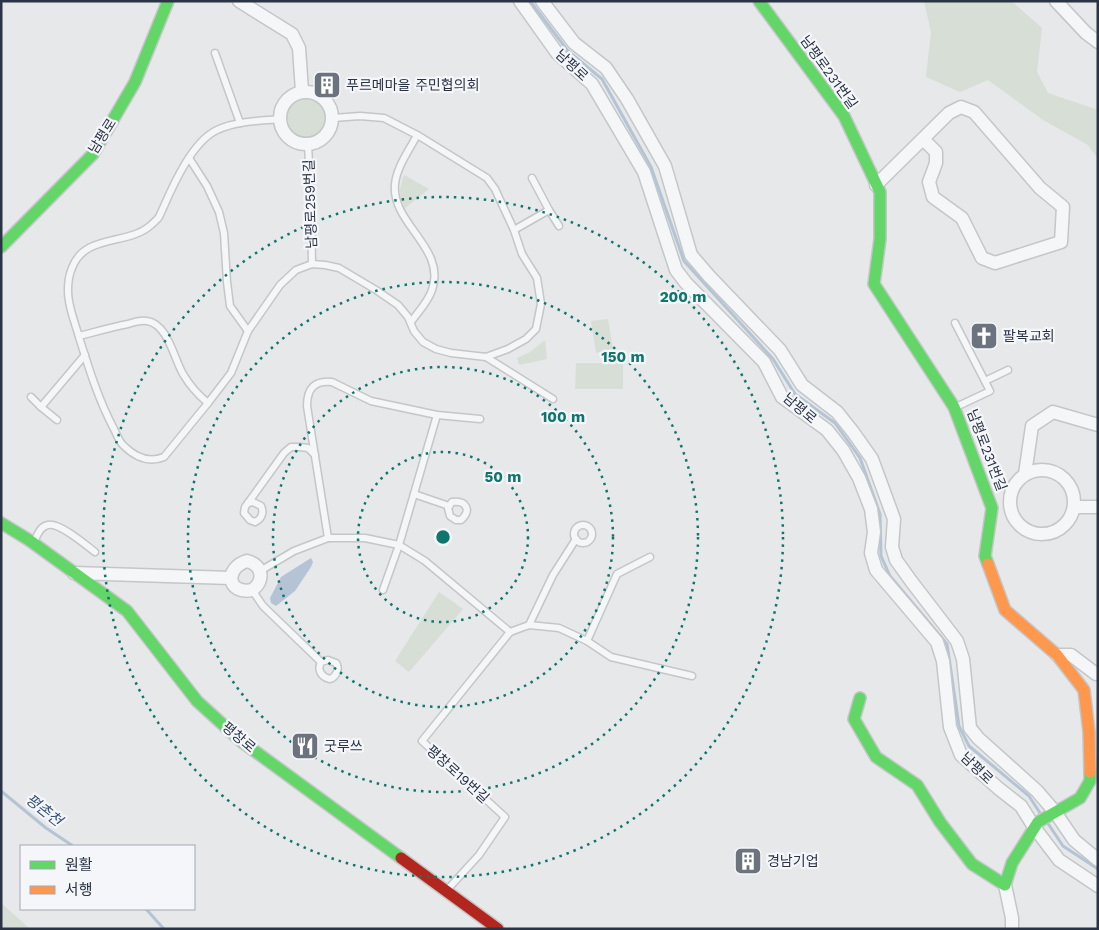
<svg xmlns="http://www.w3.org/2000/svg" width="1099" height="930" font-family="'Work Sans','Noto Sans KR',sans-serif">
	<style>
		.green { fill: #d6ded6 }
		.water { fill: #b4c4d5 }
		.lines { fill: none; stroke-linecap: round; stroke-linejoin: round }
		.stream { stroke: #b4c4d5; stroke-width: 3 }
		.lane-casing { stroke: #c4c6c8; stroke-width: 9 }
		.street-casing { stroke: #c4c6c8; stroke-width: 15 }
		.fast-casing { stroke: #c4c6c8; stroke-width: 14 }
		.slow-casing { stroke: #c4c6c8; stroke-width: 14 }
		.jam-casing { stroke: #c4c6c8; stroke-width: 14 }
		.lane { stroke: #f5f6f7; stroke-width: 6 }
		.street { stroke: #f5f6f7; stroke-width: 12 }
		.fast { stroke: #63d668; stroke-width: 11 }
		.slow { stroke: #ff974d; stroke-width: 11 }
		.jam { stroke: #b3261e; stroke-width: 11 }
		.ring { fill: none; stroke: #0f766e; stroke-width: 2.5; stroke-dasharray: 2.5 5 }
		.labels { text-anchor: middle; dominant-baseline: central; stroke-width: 4.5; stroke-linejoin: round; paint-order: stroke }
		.street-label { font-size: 14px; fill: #2b3445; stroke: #f4f6f9 }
		.poi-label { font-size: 14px; fill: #2b3445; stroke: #f4f6f9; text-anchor: start }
		.water-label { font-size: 15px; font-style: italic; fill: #34527a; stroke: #f4f6f9 }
		.centre { fill: #0f766e; stroke: #f4f6f9; stroke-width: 2.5 }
		.ring-label { font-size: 15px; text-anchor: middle; font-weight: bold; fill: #0f766e; stroke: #f4f6f9; stroke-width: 4.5; stroke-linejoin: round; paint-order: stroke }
	</style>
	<rect width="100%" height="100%" fill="#e6e8ea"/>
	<g class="green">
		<path d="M924 1H1010L1016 5 1042 28 1037 72 1048 93 1098 110V159L1088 145 1043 120 988 80 960 92 926 77 931 32Z"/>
		<path d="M306 97C309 98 314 99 317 101 341 114 314 159 286 126L287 113 295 100Z"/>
		<path d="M404 175 429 189 405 208C398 195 399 189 404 175Z"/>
		<path d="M608 319 613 349 596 353 591 321Z"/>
		<path d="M545 340 547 359 519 365 517 358 530 352Z"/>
		<path d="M576 363H623V389H575Z"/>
		<path d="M439 592 463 609 409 672 395 661Z"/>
		<path d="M1 903 30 929H1Z"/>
	</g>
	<path class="water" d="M311 558 313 562 311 567 295 591 276 606 271 603 270 598 281 577Z"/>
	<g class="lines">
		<g class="stream">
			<path d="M530 1 568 51 602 79 651 167 684 261 773 359 795 394 835 423 860 458 880 514 881 556 890 576 947 644 959 726 969 746 1029 796 1040 813"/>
			<path d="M1 791 46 828 73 846"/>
			<path d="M1047 822 1063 846 1098 869"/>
			<path d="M146 909 164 929"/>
		</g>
		<g class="lane-casing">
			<g id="lane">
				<path d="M215 53 240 123"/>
				<path d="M280 119C259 121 236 121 217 130 193 141 174 183 164 206 162 210 161 213 159 217 157 220 154 222 151 225 128 246 85 233 72 268 68 277 67 291 69 301 71 314 76 326 79 337 89 369 99 401 114 429 117 435 119 442 124 446 135 457 149 463 164 457L208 403 231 373 248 331 280 285 296 270 312 264 325 265 339 268 376 290 398 305 408 317 414 331 423 342 436 349 451 353 486 357 508 349 526 339 536 329 541 304 537 278 522 254 514 230 495 189 487 178 419 136 384 118 360 116 333 118"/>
				<path d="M308 144 311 205 312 264"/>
				<path d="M189 158 207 186 219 212 224 233 227 282 230 306 248 331"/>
				<path d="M549 210 559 226"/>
				<path d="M514 230 549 210 532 178"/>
				<path d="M411 322C418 312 428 302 432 290 447 248 391 224 395 184 397 166 409 151 417 135"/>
				<path d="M955 323 990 391 956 407"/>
				<path d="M79 336C95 332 112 327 128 324 134 322 141 320 147 321 168 324 174 359 183 374 190 386 197 394 208 403"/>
				<path d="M486 357 553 399"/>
				<path d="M985 381 1008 370"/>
				<path d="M31 397 41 407"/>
				<path d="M57 420 41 407 85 355"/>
				<path d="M414 494 449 506"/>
				<path d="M253 502 261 506C264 512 262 519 255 522L250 520 244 513 245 507 248 503Z"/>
				<path d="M452 502C466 500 472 510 461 520H456L450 516 448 508Z"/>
				<path d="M248 503 284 453 291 447H300L308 448 315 455"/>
				<circle cx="583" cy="534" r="9"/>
				<path d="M328 538 307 406C307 389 314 380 332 382L371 401 437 415 480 419"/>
				<path d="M34 542C37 536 40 526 48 525 59 522 86 545 95 552"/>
				<path d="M260 571 294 551 328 538H365L399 545 425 561 510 632"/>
				<path d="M252 590 263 606 321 662"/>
				<path d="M383 590 399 545 437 415"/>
				<path d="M529 625 553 575 576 539"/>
				<path d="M587 641 617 574 650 557"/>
				<path d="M328 660 336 663C340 669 336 677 330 679 321 677 317 670 321 662Z"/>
				<path d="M447 890 479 855 505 817 422 741 510 632 529 625 559 628 587 641 611 657 692 676"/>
			</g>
		</g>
		<g class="street-casing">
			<g id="street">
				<path d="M239 1 292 34 299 48 302 91"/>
				<path d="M520 1 557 53 592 84 644 172 676 270 686 283 764 362 782 397 827 430 843 450 859 478 871 509 874 532 871 553 876 570 937 642 943 661 950 727 961 755 998 788 1021 806 1034 827 1059 860 1098 886"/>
				<path d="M542 1 574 43 606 68 627 99 665 166 691 255 709 276 780 350 802 385 837 412 853 432 872 459 894 519 892 547 896 560 911 581 957 641 963 659 970 728 978 738 1037 791 1055 812 1074 840 1098 860"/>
				<path d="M1056 1 1086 33 1098 42"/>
				<circle cx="306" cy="118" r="26"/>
				<path d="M876 185 949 113 961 107 974 112 1040 188 1063 207 1061 242 995 263 982 258 962 218 933 197 929 182 936 163V152L923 139"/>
				<circle cx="1042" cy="502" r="32"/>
				<path d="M1025 474 1032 426 1053 412 1098 425"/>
				<path d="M1075 507H1098"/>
				<path d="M247 561C263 565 265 581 252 590 227 595 224 568 247 561Z"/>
				<path d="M74 573 231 578"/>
				<path d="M1057 655H1071L1096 674H1098"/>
				<path d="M1005 885 1012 918V929"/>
			</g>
		</g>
		<g class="fast-casing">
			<g id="fast">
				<path d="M759 1 844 116 880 192V239L874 284 954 407 992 508 985 556 988 564"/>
				<path d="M1 247 93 154 135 82 168 1"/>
				<path d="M1 523 29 540 127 611 197 701 241 741 401 858"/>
				<path d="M860 698 854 719 876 757 917 785 940 822 972 864 1005 885 1012 863 1038 822 1080 798 1090 781V772"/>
			</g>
		</g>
		<g class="slow-casing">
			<path id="slow" d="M988 564 1005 610 1057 655 1084 690 1089 732 1090 772"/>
		</g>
		<g class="jam-casing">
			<path id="jam" d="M401 858 498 929"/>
		</g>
		<use href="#lane" class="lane"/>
		<use href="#street" class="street"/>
		<use href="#fast" class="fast"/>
		<use href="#slow" class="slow"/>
		<use href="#jam" class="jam"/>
	</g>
	<g class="ring">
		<circle cx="443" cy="537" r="85"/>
		<circle cx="443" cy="537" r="170"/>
		<circle cx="443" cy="537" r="255"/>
		<circle cx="443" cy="537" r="340"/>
	</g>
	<defs>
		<g id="building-square" transform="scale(1.4375)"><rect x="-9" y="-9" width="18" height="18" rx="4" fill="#6c737f" stroke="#f4f6f9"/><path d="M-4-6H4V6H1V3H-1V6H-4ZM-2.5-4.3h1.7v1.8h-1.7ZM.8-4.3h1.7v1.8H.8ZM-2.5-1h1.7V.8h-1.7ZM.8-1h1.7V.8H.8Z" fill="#fff"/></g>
		<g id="church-square" transform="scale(1.4375)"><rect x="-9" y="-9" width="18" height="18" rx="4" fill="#6c737f" stroke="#f4f6f9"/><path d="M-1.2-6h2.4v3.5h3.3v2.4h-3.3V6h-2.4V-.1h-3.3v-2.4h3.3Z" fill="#fff"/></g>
		<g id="restaurant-square" transform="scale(1.4375)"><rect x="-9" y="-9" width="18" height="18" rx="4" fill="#6c737f" stroke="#f4f6f9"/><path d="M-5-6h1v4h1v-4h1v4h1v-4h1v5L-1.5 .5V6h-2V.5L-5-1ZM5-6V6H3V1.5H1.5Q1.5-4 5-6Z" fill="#fff"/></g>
	</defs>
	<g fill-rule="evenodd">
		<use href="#building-square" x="327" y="85"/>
		<use href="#church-square" x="984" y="336"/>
		<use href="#restaurant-square" x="305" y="746"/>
		<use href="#building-square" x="748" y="861"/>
	</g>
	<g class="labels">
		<g class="street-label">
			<text transform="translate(572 65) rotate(43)">남평로</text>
			<text transform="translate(829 72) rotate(54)">남평로231번길</text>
			<text transform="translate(102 136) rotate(-58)">남평로</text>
			<text transform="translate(310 204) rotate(-92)">남평로259번길</text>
			<text transform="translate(800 408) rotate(40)">남평로</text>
			<text transform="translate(987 450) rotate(69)">남평로231번길</text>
			<text transform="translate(239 737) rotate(40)">평창로</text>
			<text transform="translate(977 768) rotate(44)">남평로</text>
			<text transform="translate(458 774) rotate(42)">평창로19번길</text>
		</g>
		<g class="poi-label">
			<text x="346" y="85">푸르메마을 주민협의회</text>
			<text x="1003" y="336">팔복교회</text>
			<text x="324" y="746">굿루쓰</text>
			<text x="767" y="861">경남기업</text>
		</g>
		<g class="water-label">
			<text transform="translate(44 810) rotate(38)">평촌천</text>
		</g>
	</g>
	<circle cx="443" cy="537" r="8" class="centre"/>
	<g class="ring-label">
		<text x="683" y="302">200 m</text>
		<text x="623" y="362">150 m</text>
		<text x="563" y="422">100 m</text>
		<text x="503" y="482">50 m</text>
	</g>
	<rect width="1099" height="930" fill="none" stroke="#2b3445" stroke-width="5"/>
	<rect x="20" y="845" width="175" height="65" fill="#f4f6f9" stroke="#a4a8b1"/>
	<rect x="30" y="861" width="25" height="8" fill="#63d668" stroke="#a4a8b1"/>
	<text x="65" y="870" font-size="15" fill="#2b3445">원활</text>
	<rect x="30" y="886" width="25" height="8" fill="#ff974d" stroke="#a4a8b1"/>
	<text x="65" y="895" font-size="15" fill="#2b3445">서행</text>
</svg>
